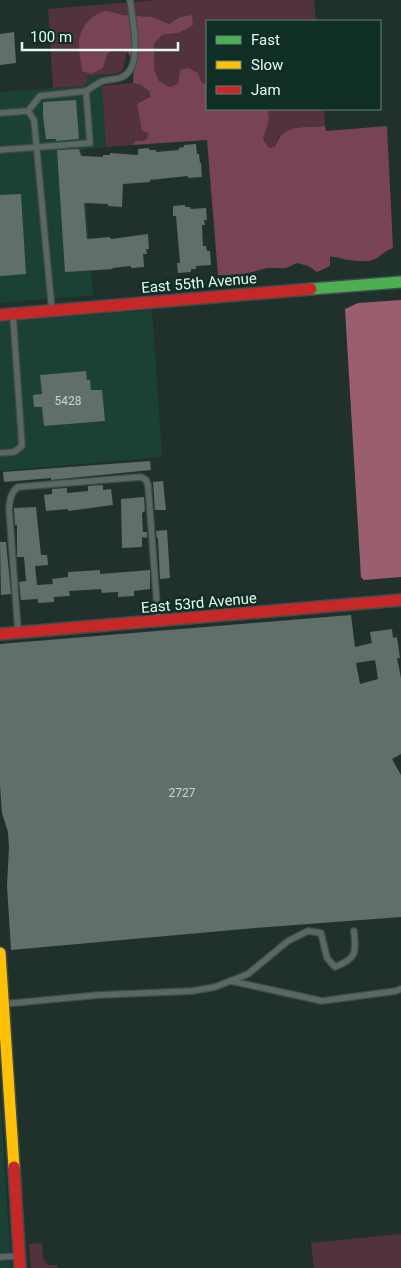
<svg xmlns="http://www.w3.org/2000/svg" width="401" height="1268" font-family="Roboto,sans-serif">
	<style>
		.built { fill: #1b4137 }
		.green { fill: #52333c }
		.forest { fill: #784353 }
		.water { fill: #9b5e6f }
		.building { fill: #616f6b; fill-rule: evenodd }
		.lines { fill: none; stroke-linecap: round; stroke-linejoin: round }
		.lane-casing { stroke: #3e4d49; stroke-width: 8 }
		.fast-casing { stroke: #3e4d49; stroke-width: 14 }
		.slow-casing { stroke: #3e4d49; stroke-width: 14 }
		.jam-casing { stroke: #3e4d49; stroke-width: 14 }
		.lane { stroke: #5b6763; stroke-width: 5.5 }
		.fast { stroke: #4caf50; stroke-width: 11 }
		.slow { stroke: #ffc107; stroke-width: 11 }
		.jam { stroke: #c62828; stroke-width: 11 }
		.labels { text-anchor: middle; dominant-baseline: central; stroke-width: 5; stroke-linejoin: round; paint-order: stroke }
		.number-label { font-size: 12px; fill: #c6d7d2 }
		.street-label { font-size: 15px; fill: #e8faf4; stroke: #0e2e26 }
	</style>
	<rect width="100%" height="100%" fill="#20312c"/>
	<g class="built">
		<path d="M87 76H102L106 147 82 150 93 295 0 303V92L83 86Z"/>
		<path d="M152 310 162 457 0 471V322Z"/>
		<path d="M0 1110H1L11 1268H0Z"/>
	</g>
	<g class="green">
		<path d="M158 0H314L316 21H207V85C196 81 181 82 170 87L159 81 154 69V44L162 35 178 33 180 17 169 24 151 17 123 15 107 11 81 60 82 71 115 49 127 51 123 70 116 74 87 76V82L83 86 53 88 48 9Z"/>
		<path d="M133 83 141 85 149 91V133L146 140 135 141 133 145 106 147 102 86Z"/>
		<path d="M268 109H324L325 126 297 128 278 137 275 147 269 148 263 139 269 120Z"/>
		<path d="M401 1234V1268H314L311 1243Z"/>
		<path d="M42 1243 43 1259 48 1265H57L58 1268H31L29 1244Z"/>
	</g>
	<path class="forest" d="M107 11 123 15 152 17 169 24 180 17 192 15 193 25 178 33 162 35 154 44V69L159 81 170 87 178 84 180 70 188 68 198 73 201 82 207 85V109H268L269 120 263 139 269 148 275 147C283 122 304 129 325 126L326 131 387 126 393 248C383 251 380 259 369 261 363 261 355 261 349 260 342 260 337 256 330 257V266L317 272 308 266 297 263 286 268H267L237 276 218 275 207 140 133 145 135 141 146 140 149 133 142 131 137 104 150 97 149 91 141 85 133 83 134 68 128 52 115 49 107 54 103 68 91 74 82 71C81 62 79 53 79 44 79 28 92 13 107 11Z"/>
	<path class="water" d="M401 300V577L364 580 361 577 345 309 358 303Z"/>
	<g class="building">
		<path d="M14 32 16 63 0 65V34Z"/>
		<path d="M76 100 79 139 56 141V139H46L43 116V102Z"/>
		<path d="M196 144 197 154H199L200 163H201L202 177 188 178V176L150 180V182L123 184 122 207 108 206V204L84 203 87 239 110 237 111 239 148 234 149 249H146L147 254H143L144 267 131 268V266L112 268 113 269 65 272 57 150 79 149 81 156 103 157V155H110V153L138 155V149L149 148V150H156V152L179 150V148L184 147V145Z"/>
		<path d="M21 194 26 274 0 276V195Z"/>
		<path d="M185 205V207H190L191 209 206 208 207 220H204L205 225H202L203 246H206L207 251H210L211 265 196 266V269H191V272L178 273 177 263H180L176 216H173V206Z"/>
		<path d="M86 371 87 380H90L91 390H102L105 421 44 426 42 407H34L33 395 42 394 40 375Z"/>
		<path d="M150 461 151 470 51 480V478L4 482 3 472Z"/>
		<path d="M163 481 166 510H155L153 482Z"/>
		<path d="M103 485V490L111 489 113 505 68 511V509L46 511 44 495 52 494V489L67 488V493L88 491V486Z"/>
		<path d="M144 497 145 511 142 513 143 532H147V538L142 537V547L122 548 121 499Z"/>
		<path d="M36 507 41 555H47L48 565 35 566 37 585 53 584 52 579 68 577V572L100 570V574L150 570V589L134 591V596L118 597V592L102 593 101 589 69 591 70 596 54 597V602L38 603V599L21 600 19 582 26 581 24 557H17V525H15L14 508Z"/>
		<path d="M167 530 170 578 160 579 158 538H157L156 531Z"/>
		<path d="M0 542H6L11 594 1 595Z"/>
		<path d="M351 615 355 647 372 643 370 632 392 629 393 638 397 637 400 658H397L401 678V754L392 759 401 775V917L255 928 11 950 7 886 9 847 8 832 2 813 0 785V644ZM375 660 378 679 360 684 356 663Z"/>
	</g>
	<g class="lines">
		<g class="lane-casing">
			<g id="lane">
				<path d="M28 111 40 96 86 91"/>
				<path d="M0 113 28 111 34 120 52 311"/>
				<path d="M0 150 90 143 86 91C92 88 97 83 103 81 109 79 116 80 122 77 144 68 132 18 130 0"/>
				<path d="M0 453 14 452 22 446 13 315"/>
				<path d="M18 631 9 508C10 499 11 492 18 487L141 477 146 480 148 485 158 619"/>
				<path d="M231 981 322 1001 396 991 401 989"/>
				<path d="M3 1004 99 995 192 991 215 987 248 974 288 941 308 931 321 933 327 958 335 967C357 958 356 953 354 931"/>
				<path d="M0 1257 19 1256"/>
			</g>
		</g>
		<g class="fast-casing">
			<path id="fast" d="M311 289 401 282"/>
		</g>
		<g class="slow-casing">
			<path id="slow" d="M0 953 14 1167"/>
		</g>
		<g class="jam-casing">
			<g id="jam">
				<path d="M0 315 311 289"/>
				<path d="M0 634 401 600"/>
				<path d="M14 1167 20 1268"/>
			</g>
		</g>
		<use href="#lane" class="lane"/>
		<use href="#fast" class="fast"/>
		<use href="#slow" class="slow"/>
		<use href="#jam" class="jam"/>
	</g>
	<g class="labels">
		<g class="number-label">
			<text x="68" y="401">5428</text>
			<text x="182" y="793">2727</text>
		</g>
		<g class="street-label">
			<text transform="translate(199 283) rotate(-5)">East 55th Avenue</text>
			<text transform="translate(199 603) rotate(-5)">East 53rd Avenue</text>
		</g>
	</g>
	<rect x="206" y="20" width="175" height="90" fill="#0e2e26" stroke="#658078"/>
	<rect x="216" y="36" width="25" height="8" fill="#4caf50" stroke="#658078"/>
	<text x="251" y="45" font-size="15" fill="#e8faf4">Fast</text>
	<rect x="216" y="61" width="25" height="8" fill="#ffc107" stroke="#658078"/>
	<text x="251" y="70" font-size="15" fill="#e8faf4">Slow</text>
	<rect x="216" y="86" width="25" height="8" fill="#c62828" stroke="#658078"/>
	<text x="251" y="95" font-size="15" fill="#e8faf4">Jam</text>
	<path d="M22 42v8h156v-8" fill="none" stroke="#e8faf4" stroke-width="2.5"/>
	<text x="30" y="42" font-size="15" fill="#e8faf4" stroke="#0e2e26" stroke-width="4" paint-order="stroke">100 m</text>
</svg>
